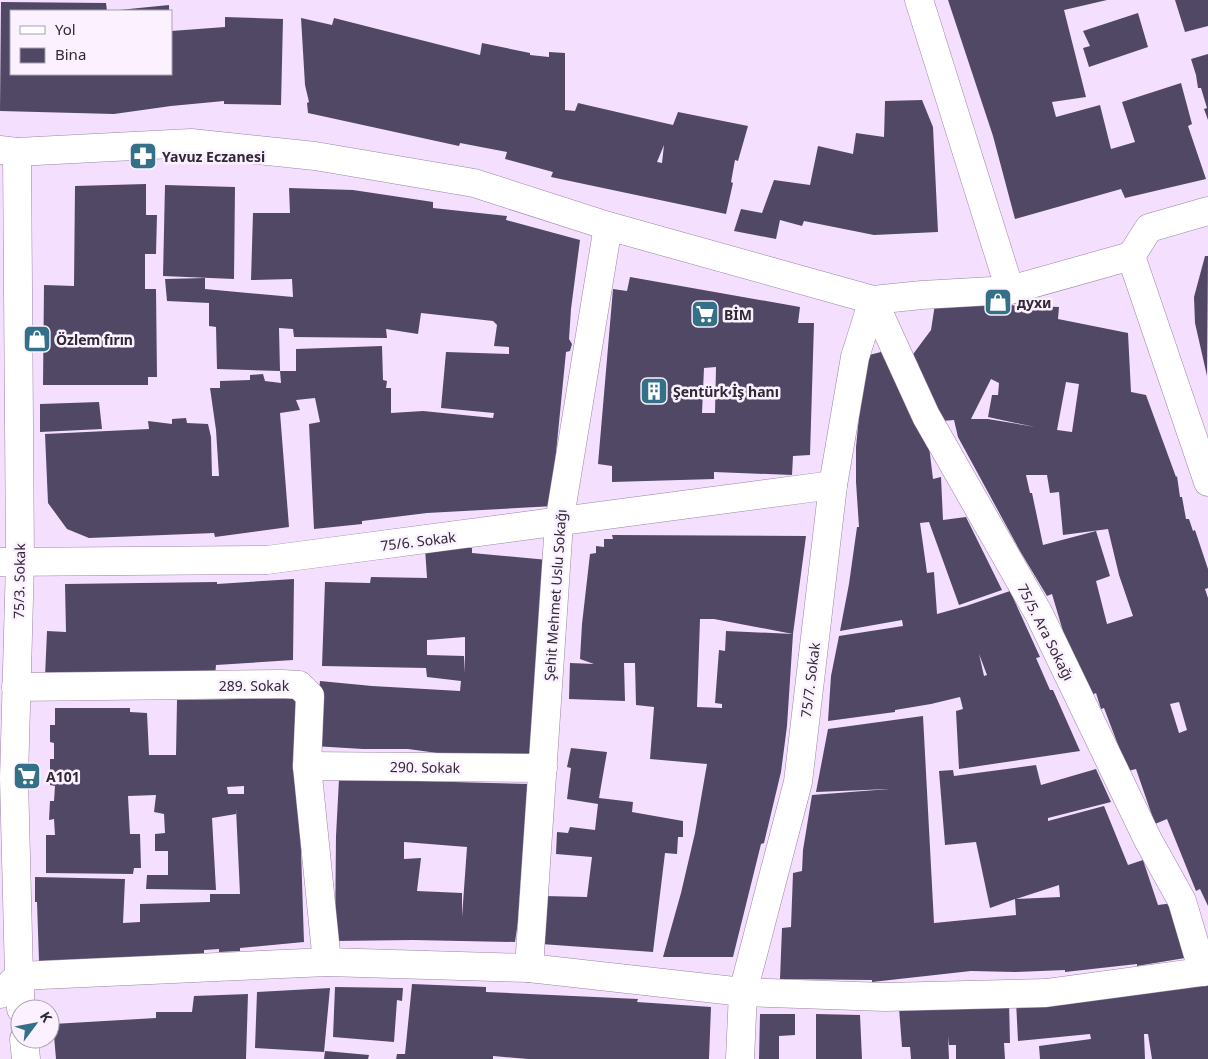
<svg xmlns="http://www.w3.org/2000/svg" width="1208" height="1059" font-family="'Noto Sans',sans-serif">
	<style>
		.building { fill: #514866; fill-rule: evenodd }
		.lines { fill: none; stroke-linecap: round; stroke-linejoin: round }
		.minor-casing { stroke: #9a85a3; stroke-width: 29 }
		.minor { stroke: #fff; stroke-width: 28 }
		.labels { text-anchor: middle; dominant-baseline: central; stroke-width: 5; stroke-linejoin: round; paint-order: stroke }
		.poi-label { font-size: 14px; font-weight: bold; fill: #302834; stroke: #fbf1ff; text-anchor: start }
		.street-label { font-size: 14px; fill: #302834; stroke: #fbf1ff }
	</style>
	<rect width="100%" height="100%" fill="#f5dfff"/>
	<g class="building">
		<path d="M948 0H1107L1064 10 1086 97 1052 102 1056 117 1100 105 1111 149 1135 142 1122 102 1181 83 1192 124 1188 126 1206 179 1125 198 1121 189 1015 219 993 136Z"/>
		<path d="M1175 0H1208V26L1185 32Z"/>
		<path d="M1 2 106 3 107 11H11V74H171V31L225 27V17L283 19 281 105 224 104V101L171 106 114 114 0 111Z"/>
		<path d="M169 5V11H119V10Z"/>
		<path d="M1138 13 1148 47 1089 67 1083 48 1090 46 1083 31Z"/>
		<path d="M301 18 332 25 334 18 480 55 482 43 530 53V55L549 57V52L565 53V110L575 111 578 103 673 125 678 112 748 126 738 161 735 160 731 182 733 183 726 214 551 177 553 172 505 159 507 152 460 143 459 146 308 113 307 103 309 102 305 85ZM664 145 662 163 657 162Z"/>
		<path d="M1208 54V120L1204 109 1207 108 1201 88H1198L1196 75 1191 59Z"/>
		<path d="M922 100 933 127 938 232 874 235 804 221 802 226 780 220 776 239 734 231 741 209 762 213 774 180 810 185 818 146 853 154 856 133 884 137 885 101Z"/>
		<path d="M146 184V215H157L156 254H145V289H156L157 377H148V385H43L44 285 74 286 75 186Z"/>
		<path d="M165 185 235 187 234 279 163 276Z"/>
		<path d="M289 188 353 190 433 202V208L507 216 506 220 580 240 571 309 569 339 572 344 570 351 566 352 555 463 554 506 427 513 362 521V524L314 529 309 424 320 422 315 398 296 400 300 410 280 413 289 527 215 537 214 533 89 538 67 529 48 503 45 434 149 429 148 421 172 424V419L186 418 187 423 208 424 211 437 212 476H219L216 430 210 388H220V381L250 380V375L263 374 265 381 281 383 280 371H296V349L382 346 383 380 387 381 386 388H391V413L423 411 493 418 494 413 441 408 446 352 509 354V347L494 346 497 325 493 321 421 313 418 334 386 329 387 338 294 337 293 329 279 328 280 371 217 369 216 327 209 326V303L167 301 165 279 205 278V289L293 297 292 279 251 280 253 213H290Z"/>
		<path d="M1205 256H1208L1207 376 1195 323 1194 297Z"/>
		<path d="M630 277 800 307 798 323H814L810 455 793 456 792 475 714 472V479L612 482V466L598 464 613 289 627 291ZM716 367 715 413H702L704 368Z"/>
		<path d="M957 300 1002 305 1059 307 1058 319 1128 333 1131 392 1146 395 1176 477 1177 476 1180 497H1182L1186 519H1189L1193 531 1195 530 1208 569V588L1205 589 1208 598V906L1200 889 1196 891 1167 819 1155 824 1136 769 1128 771 1104 708 1101 709 1096 693 1088 697 1065 638 1052 594 1047 596 1020 551 958 437 954 420 942 421 905 365 931 330 935 304ZM991 379 999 383 998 395H992L988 417 1035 427 988 419H971ZM1066 382 1079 384 1072 432 1057 430ZM1026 475H1047L1050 493 1059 492 1063 535 1108 529 1119 575 1133 616 1107 624 1096 581 1110 576 1096 531 1043 545 1032 493H1030ZM1179 702 1187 730 1179 733 1170 704Z"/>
		<path d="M893 349 928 438 933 479 941 477 943 520 966 517 1002 590 959 605 929 522 920 523 927 573 934 572 937 614 966 606 1010 591 1040 657 1036 658 1050 690H1053L1080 751 959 769 956 711 963 709 960 697 931 704 895 710V712L828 721 831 676 839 636 903 626 902 620 840 631 849 584 857 527H859L856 482V447L865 356ZM979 654 987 675 984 676Z"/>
		<path d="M99 402 102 429 40 432V404Z"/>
		<path d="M612 535 806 536 793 634 714 619H700L697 707 722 708V704L715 703 719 650 725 651 726 631 793 634 787 726 781 772 764 843 761 844 733 957H663L681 893 695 833 707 764 650 759 654 707 636 705 635 663H615H624L625 701 569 699 570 663 594 664 580 659 582 624 590 554 596 553V546L604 547V539H613Z"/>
		<path d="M425 548H472V553L548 560 532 757 452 755 408 749H363L313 746 320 681 372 686 460 691 461 681 427 677 426 668 322 666 325 582 370 583 371 577 427 578ZM465 637V673L464 656 427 655V640Z"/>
		<path d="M294 579 293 660 216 665 215 677H45L47 631 66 632 65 584 217 582V584Z"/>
		<path d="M296 698 304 942 240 948V951L219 952V949L204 950V955L140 961H39L37 902H35V877L125 879 123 923 140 922V904L210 902V894H240L236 809V814L212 818 216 890 146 889 147 875H168V851H155V834L165 833 164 814 154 812 156 795 128 796 130 834H140L141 868H134L133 874 46 873V835H55L54 819 49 820 50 801H54L55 786 50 785V759H54V743L50 742V725H55V708H130V712L147 713 149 755H176L177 700ZM244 786V794H228L227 787Z"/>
		<path d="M923 716 934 923 1016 915 1015 899 990 908 976 842 945 845 939 771 953 770 954 776 1036 765 1041 785 1096 769 1111 802 1048 818V821L1104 806 1128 865 1143 860 1158 905 1173 903 1185 958 1137 966V964L1065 972V970L1015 972 971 971 872 982V980L780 979 782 928 791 927 793 873 802 871 803 850 812 795 889 789 816 792 828 729ZM1059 885 1060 897 1016 899Z"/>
		<path d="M571 748 607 752 599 798 633 802 632 812 683 821V837H678L677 854 665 853 653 952 541 944 544 896 587 897 592 857 556 854 557 832 568 833 570 827 595 830 598 804 567 799 571 768 567 767Z"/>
		<path d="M339 779 530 784 523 852 518 922 515 942 413 940 335 941 336 836ZM404 842 467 847 462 917V893L417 891 421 858 404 859Z"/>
		<path d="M1208 979V1059H1152L1148 1034H1144L1145 1059H1040L1039 1046 1091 1039 1090 1034 1018 1041 1016 1001Z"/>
		<path d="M412 984 486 987V992L638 999 637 1002 711 1007 709 1059H528L493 1056V1059H396L397 1054H405Z"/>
		<path d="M335 987 403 988 402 1001 397 1000 394 1042 333 1037Z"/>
		<path d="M330 988 324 1052 255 1048 257 992Z"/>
		<path d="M248 994 246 1059H56L53 1024 156 1018V1012H192L194 996Z"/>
		<path d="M1009 1001 1010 1043H1004L1005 1059H956V1045H949L948 1036 949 1059H911L910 1047H902L899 1008Z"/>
		<path d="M760 1014H795V1035L779 1036V1059H759Z"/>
		<path d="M816 1014 860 1015 862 1059H816Z"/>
		<path d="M325 1051 369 1055 368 1059H324Z"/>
	</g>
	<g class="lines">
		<g class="minor-casing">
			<g id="minor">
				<path d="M919 0 1010 290"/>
				<path d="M0 150 17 152 191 143 315 156 474 183 608 226 873 300 922 295 1010 290 1131 256 1149 228 1208 211"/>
				<path d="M17 152 20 562 14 779 19 976 21 1009"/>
				<path d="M1131 256 1208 482"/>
				<path d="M873 300 926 416 1039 614 1148 840 1182 901 1203 972"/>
				<path d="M0 562 267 560 833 485"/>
				<path d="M16 687 282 684 299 685 310 696 307 766 327 962"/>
				<path d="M307 766 543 768"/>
				<path d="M529 968 559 523 608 226"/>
				<path d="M0 994 19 976 327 962 529 968 743 992 885 997 1046 993 1208 971"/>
				<path d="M24 1039 26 1059"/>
				<path d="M740 1059 743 992 798 782 833 485 855 357 873 300"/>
			</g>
		</g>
		<use href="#minor" class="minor"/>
	</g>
	<defs>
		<g id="pharmacy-square" transform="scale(1.4375)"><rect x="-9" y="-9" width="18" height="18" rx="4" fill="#347188" stroke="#fbf1ff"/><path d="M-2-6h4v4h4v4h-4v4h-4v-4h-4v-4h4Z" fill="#fff"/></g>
		<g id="shop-square" transform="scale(1.4375)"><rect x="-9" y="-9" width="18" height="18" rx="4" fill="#347188" stroke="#fbf1ff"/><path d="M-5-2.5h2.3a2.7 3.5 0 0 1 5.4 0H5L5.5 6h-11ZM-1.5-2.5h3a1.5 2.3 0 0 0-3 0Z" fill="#fff"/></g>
		<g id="supermarket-square" transform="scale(1.4375)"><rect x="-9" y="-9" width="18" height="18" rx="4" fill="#347188" stroke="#fbf1ff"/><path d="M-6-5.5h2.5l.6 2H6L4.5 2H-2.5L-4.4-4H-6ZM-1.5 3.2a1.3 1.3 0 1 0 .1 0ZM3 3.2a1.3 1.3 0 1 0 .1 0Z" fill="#fff"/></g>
		<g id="building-square" transform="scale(1.4375)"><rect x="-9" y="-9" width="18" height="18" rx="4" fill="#347188" stroke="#fbf1ff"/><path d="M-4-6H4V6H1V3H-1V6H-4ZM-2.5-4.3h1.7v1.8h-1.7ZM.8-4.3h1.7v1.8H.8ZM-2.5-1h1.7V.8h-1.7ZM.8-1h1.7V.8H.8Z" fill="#fff"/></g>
	</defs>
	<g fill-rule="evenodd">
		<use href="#pharmacy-square" x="143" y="156"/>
		<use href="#shop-square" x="998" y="302"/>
		<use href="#supermarket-square" x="705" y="314"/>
		<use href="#shop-square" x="37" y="339"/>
		<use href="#building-square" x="654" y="391"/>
		<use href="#supermarket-square" x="27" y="776"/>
	</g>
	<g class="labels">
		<g class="poi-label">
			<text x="162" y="156">Yavuz Eczanesi</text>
			<text x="1017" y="302">духи</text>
			<text x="724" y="314">BİM</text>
			<text x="56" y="339">Özlem fırın</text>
			<text x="673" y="391">Şentürk İş hanı</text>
			<text x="46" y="776">A101</text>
		</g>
		<g class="street-label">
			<text transform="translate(418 541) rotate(-7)">75/6. Sokak</text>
			<text transform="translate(19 581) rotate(-89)">75/3. Sokak</text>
			<text transform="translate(555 595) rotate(-86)">Şehit Mehmet Uslu Sokağı</text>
			<text transform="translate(1046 632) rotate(63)">75/5. Ara Sokağı</text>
			<text transform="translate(810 680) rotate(-83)">75/7. Sokak</text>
			<text x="254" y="685">289. Sokak</text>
			<text transform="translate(425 767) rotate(1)">290. Sokak</text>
		</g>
	</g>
	<rect x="10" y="10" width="162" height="65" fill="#fbf1ff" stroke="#aaa1ae"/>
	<rect x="20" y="26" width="25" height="8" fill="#ffffff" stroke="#aaa1ae"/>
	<text x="55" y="35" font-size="15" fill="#302834">Yol</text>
	<rect x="20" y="48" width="25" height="15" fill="#514866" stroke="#aaa1ae"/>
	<text x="55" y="60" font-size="15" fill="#302834">Bina</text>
	<g transform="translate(35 1024) rotate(58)"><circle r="24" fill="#fbf1ff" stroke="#aaa1ae"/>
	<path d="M0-4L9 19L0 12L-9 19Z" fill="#347188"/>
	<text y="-8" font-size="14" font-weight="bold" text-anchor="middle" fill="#302834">K</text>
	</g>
</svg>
